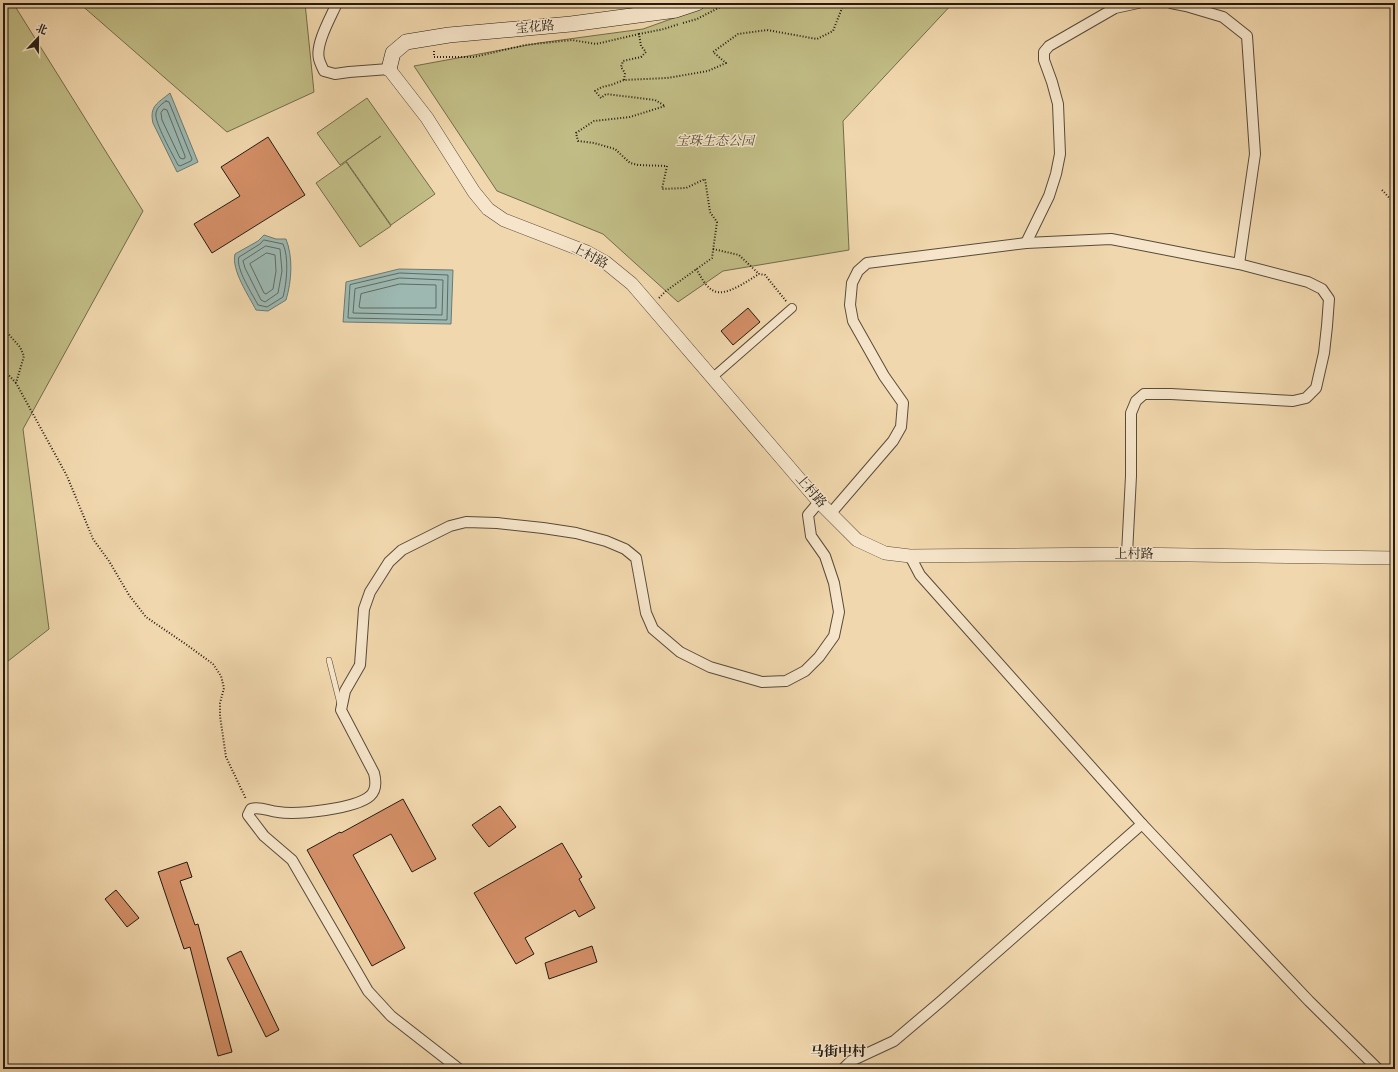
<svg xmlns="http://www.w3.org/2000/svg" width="1398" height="1072" font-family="'IM FELL Double Pica','Noto Serif SC',serif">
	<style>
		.green { fill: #c1bc85; stroke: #726c4c }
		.water { fill: #9cb8b1; stroke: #6c7a72 }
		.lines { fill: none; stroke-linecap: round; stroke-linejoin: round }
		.shore { stroke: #606a62; stroke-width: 1 }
		.building { fill: #d48f67; stroke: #241c13 }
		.service-casing { stroke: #574b3a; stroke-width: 6 }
		.pedestrian-casing { stroke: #574b3a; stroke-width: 10 }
		.minor-casing { stroke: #574b3a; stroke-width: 12 }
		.tertiary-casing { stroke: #574b3a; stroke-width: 14 }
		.secondary-casing { stroke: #241c13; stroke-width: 16 }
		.path { stroke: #241c13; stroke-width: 2; stroke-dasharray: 1 2; stroke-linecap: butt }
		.service { stroke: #f6e5ca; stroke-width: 5 }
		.pedestrian { stroke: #f6e5ca; stroke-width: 8 }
		.minor { stroke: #f6e5ca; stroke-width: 10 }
		.tertiary { stroke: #f6e5ca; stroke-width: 13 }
		.secondary { stroke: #f6e5ca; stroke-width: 15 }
		.labels { text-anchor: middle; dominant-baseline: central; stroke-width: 3; stroke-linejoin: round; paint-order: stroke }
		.street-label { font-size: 13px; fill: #241c13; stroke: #f6e5ca }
		.park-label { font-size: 13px; font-style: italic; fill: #534c35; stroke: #f6e5ca }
		.neighbourhood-label { font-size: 14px; font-weight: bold; fill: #241c13; stroke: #f6e5ca }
	</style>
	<rect width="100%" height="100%" fill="#f1d7ad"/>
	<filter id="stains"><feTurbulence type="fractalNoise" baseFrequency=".005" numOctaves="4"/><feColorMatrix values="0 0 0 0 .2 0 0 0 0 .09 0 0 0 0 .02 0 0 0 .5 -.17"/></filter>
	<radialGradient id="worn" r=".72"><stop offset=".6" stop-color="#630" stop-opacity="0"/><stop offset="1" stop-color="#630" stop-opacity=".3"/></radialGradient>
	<g class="green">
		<path d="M3 3H13L143 211 23 429 49 629 3 665Z"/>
		<path d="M79 3H305L314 92 227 132Z"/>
		<path d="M716 3H953L843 121 849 250 723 271 678 302 603 234 497 191 414 66 539 43 643 29Z"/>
		<path d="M367 98 435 194 391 225 346 161 381 136 340 165 317 133Z"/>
		<path d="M346 162 391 226 360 247 316 183Z"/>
	</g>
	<g class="water">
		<path d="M170 93 198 162 177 172 153 123C149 106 158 103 170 93Z"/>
		<path d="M264 235 276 239H286C293 257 292 280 286 300L268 311 256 310C249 296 231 270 235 254L258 241Z"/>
		<path d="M399 269 453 270 451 324 343 322 346 282Z"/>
	</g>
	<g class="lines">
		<g class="shore">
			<path d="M166 101 169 102 192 159 191 161 180 166 178 165C173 155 154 122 156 113 157 107 162 104 166 101Z"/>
			<path d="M164 109 167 110 185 156V158L183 159 180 158 162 120 161 113Z"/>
			<path d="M264 240 283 244C289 257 287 282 283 297L267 307 258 305C253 295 235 268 239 257L260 244Z"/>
			<path d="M266 246 280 249 282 271 278 293 265 302 261 300 245 268 243 261Z"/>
			<path d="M267 253 275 255 276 271 273 289 266 294 264 293 250 264Z"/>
			<path d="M400 273 448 275 447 320 348 318 350 285Z"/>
			<path d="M400 278 443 280 442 315 353 313 355 289Z"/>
			<path d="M400 284 436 285V308H361L359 307 361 294Z"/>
		</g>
	</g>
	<g class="building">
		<path d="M268 137 305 195 212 253 194 224 240 196 221 167Z"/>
		<path d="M748 308 760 322 733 345 721 331Z"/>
		<path d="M403 799 436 859 412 872 391 834 353 855 405 948 372 966 307 850 340 832 341 833Z"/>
		<path d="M500 806 516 827 489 847 472 825Z"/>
		<path d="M562 843 582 877 579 879 595 908 579 917 575 910 525 938 534 954 516 964 474 893Z"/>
		<path d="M187 862 192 877 180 881 195 925 198 924 232 1052 218 1056 190 947 184 949 158 872Z"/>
		<path d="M116 890 139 918 127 927 105 899Z"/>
		<path d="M592 946 597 962 549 979 545 963Z"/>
		<path d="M241 951 279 1030 266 1037 227 958Z"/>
	</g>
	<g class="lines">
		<g class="service-casing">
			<path id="service" d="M329 660 340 704"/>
		</g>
		<g class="pedestrian-casing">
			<path id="pedestrian" d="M713 377 792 308"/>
		</g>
		<g class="minor-casing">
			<g id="minor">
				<path d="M337 3C331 17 315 44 319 59 320 63 322 67 324 71L335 74 349 72 389 69"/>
				<path d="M1171 3 1186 6 1223 17 1247 36 1255 154 1239 264"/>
				<path d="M1026 243 1049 196 1056 174 1060 154 1058 104 1052 82 1044 60V52L1049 46 1115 8 1138 3"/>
				<path d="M831 513 893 441 901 427 903 403 884 376 853 321 850 305 852 283 858 271 867 263 1026 243 1111 239 1239 264 1308 282 1322 289 1329 299 1327 326 1324 353 1316 388 1306 398 1293 401 1171 394H1144L1136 401 1131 413V476L1127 554"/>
				<path d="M910 556 920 575 1142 824 1309 1001 1378 1069"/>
				<path d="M459 1069 391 1016 368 991 292 860 264 836 248 815 251 809C260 806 268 811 278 812 297 815 355 809 370 796 377 790 376 781 374 773L341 710 345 691 360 665 364 609 370 592 389 562 402 550 450 526 466 522 497 523 543 528 576 533 606 541 625 549 636 558 646 613 653 629 680 652 710 667 762 682 786 681 805 671 819 657 834 636 839 612 834 583 825 556 811 536 808 515 819 502"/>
				<path d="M843 1069 851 1061 894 1041 940 1002 1142 824"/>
			</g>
		</g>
		<g class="tertiary-casing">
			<path id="tertiary" d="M389 69 427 118 474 192 488 209 504 220 587 252 605 262 632 284 819 502 857 540 885 553 910 556 1127 554 1395 558"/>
		</g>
		<g class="secondary-casing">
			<path id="secondary" d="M389 69 393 53 406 42 449 35 571 24 676 10 697 3"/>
		</g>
		<g class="path">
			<path d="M683 23 697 19 724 5 726 3"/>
			<path d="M434 51V57H474L525 45 572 40 596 44 639 34"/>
			<path d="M624 80 625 73 621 67 623 61 641 57 646 52 641 46 639 34 664 29 679 24"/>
			<path d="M1382 190 1395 204"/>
			<path d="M713 249 739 255 759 274"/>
			<path d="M696 269C701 276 705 287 714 291 726 297 749 280 759 274L765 275 786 301"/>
			<path d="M659 298 666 291 712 258 717 222 710 212 705 179 686 188 662 189 667 166 638 165 630 163 615 149 594 143 578 141 576 133 594 121 630 117 665 106 655 100 606 94 601 98 595 91 602 87 611 85 624 80 667 78 708 71 726 63 713 52 738 34 767 30 817 39 833 31 844 3"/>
			<path d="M3 328 20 347 24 356 16 383 67 476 93 539 109 561 129 595 146 617 187 645 213 664 221 676 224 688 220 703V716L226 757 246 799"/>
			<path d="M3 369 16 383"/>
		</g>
		<use href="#service" class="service"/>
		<use href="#pedestrian" class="pedestrian"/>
		<use href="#minor" class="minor"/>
		<use href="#tertiary" class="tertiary"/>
		<use href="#secondary" class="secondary"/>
	</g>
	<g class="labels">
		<g class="street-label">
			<text transform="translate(535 27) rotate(-5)">宝花路</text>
			<text transform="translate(590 256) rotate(28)">上村路</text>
			<text transform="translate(811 491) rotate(49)">上村路</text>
			<text x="1134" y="554">上村路</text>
		</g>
		<g class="park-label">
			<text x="715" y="141">宝珠生态公园</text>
		</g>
		<g class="neighbourhood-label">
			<text x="838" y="1051">马街中村</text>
		</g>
	</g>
	<rect width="1398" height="1072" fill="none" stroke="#f1d7ad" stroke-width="16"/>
	<rect x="4" y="4" width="1390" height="1064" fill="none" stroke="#241c13" stroke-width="2"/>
	<rect x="8" y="8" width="1382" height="1056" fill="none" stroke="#241c13"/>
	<g transform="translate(38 38) rotate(22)" stroke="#f6e5ca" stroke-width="3" paint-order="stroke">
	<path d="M0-3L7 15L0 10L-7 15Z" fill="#241c13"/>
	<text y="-6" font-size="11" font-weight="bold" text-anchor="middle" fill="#241c13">北</text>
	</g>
	<rect width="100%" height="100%" filter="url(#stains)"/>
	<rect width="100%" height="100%" fill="url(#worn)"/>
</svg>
